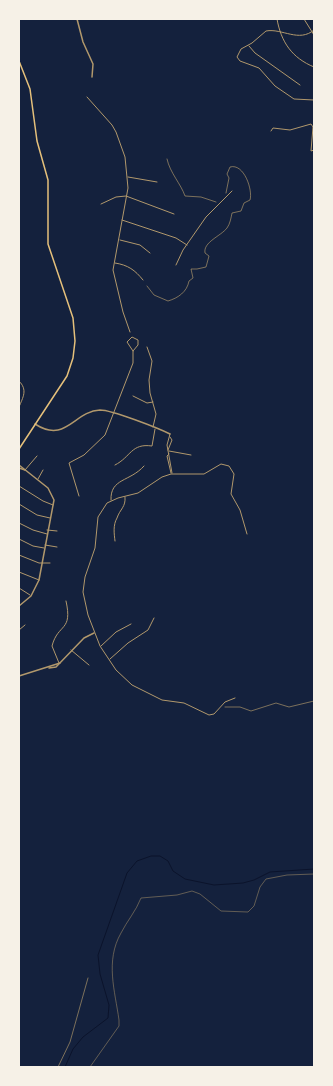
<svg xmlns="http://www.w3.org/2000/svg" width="333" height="1086" font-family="'IBM Plex Sans',sans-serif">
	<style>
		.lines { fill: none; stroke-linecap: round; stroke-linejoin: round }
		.stream { stroke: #0b132b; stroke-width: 1 }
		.path { stroke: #e5c07b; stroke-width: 0.5 }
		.service { stroke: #b1986c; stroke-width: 0.5 }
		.minor { stroke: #b1986c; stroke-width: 1 }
		.tertiary { stroke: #b1986c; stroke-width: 1.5 }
		.secondary { stroke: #e5c07b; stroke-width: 1.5 }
	</style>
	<rect width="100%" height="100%" fill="#14213d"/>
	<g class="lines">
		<path class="stream" d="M65 1067 73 1049 83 1037 108 1018 109 1005 100 974 98 955 127 873 137 861 151 856H160L168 861 173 871 185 879 214 885 243 883 254 880 270 872 314 869"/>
		<g class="path">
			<path d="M167 159C170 173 181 184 185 196L201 197 216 202"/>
			<path d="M147 286 154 295 168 301C178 298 187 292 189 281L193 278 191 269H197L206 267 209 256 205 253C203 242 221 236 227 228 230 224 231 218 232 213L241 211 244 203 250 200C253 190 244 163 230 167L227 174 229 178 226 193"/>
			<path d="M225 707H240L251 711 276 703 289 707 314 701"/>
			<path d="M58 1067 70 1042 88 978"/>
		</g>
		<path class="service" d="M90 1067 119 1026V1020C115 991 105 961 121 933 127 921 136 911 141 898L177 895 192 891 200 894 221 911 248 912 254 906 260 887 266 879 287 875 314 874"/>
		<g class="minor">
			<path d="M277 19C281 42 292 58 314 67"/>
			<path d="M304 19 314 35"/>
			<path d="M314 30C299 43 282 28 266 31L252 43 241 49 237 57 240 61 259 68 275 86 294 99 314 100"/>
			<path d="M249 46 255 53 300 85"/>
			<path d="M87 97 112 125 116 132 125 157 128 188 113 270 123 312 130 332"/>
			<path d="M271 131 273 128 290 130 311 124 313 127 311 151 314 150V147"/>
			<path d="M128 177 157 182"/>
			<path d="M101 204 116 197 126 196 174 214"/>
			<path d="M122 220 176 238 187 245"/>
			<path d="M120 240 140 245 150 253"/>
			<path d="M115 263C128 265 135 270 143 280"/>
			<path d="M176 265 183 250 206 217 232 191"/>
			<path d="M147 347 152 361 149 380 150 393 156 414 153 427"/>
			<path d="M19 381C28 390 23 397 19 407"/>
			<path d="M133 396 147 403 153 402"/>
			<path d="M170 434 167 445 172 473"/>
			<path d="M168 450 172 440 170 437"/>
			<path d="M169 451 191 455"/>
			<path d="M169 454 167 456 171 473"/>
			<path d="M115 465C131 457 131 443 152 446L155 429"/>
			<path d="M25 470 37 456"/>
			<path d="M38 479 43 470"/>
			<path d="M19 486 43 501 53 505"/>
			<path d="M79 496 69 463 84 455 105 435 133 363V351L138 345V340L132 337 127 342 133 351"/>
			<path d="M111 500C110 478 130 482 144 466"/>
			<path d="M19 504 37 515 50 518"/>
			<path d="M19 523 33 530 47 534"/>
			<path d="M47 530 57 531"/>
			<path d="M19 539 33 546 44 548"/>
			<path d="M115 541C114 533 113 525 117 518 120 509 126 507 125 497"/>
			<path d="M45 545 57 547"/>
			<path d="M19 555 39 563H50"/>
			<path d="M19 572 39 580"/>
			<path d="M19 588 30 595"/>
			<path d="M19 630 25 625"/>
			<path d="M101 646 116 632 131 624"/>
			<path d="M71 650 89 665"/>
			<path d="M110 659 128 643 148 630 154 618"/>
			<path d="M59 663 52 646C58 623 73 632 66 601"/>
			<path d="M235 698 225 702 214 714 209 715 184 703 162 700 132 685 116 670 100 646 88 615 83 592 85 577 95 548 98 517 107 503 118 498 138 493 162 477 171 474H204L221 464 229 466 234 474 231 494 240 510 247 534"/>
		</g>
		<g class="tertiary">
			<path d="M77 19 83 42 93 64 92 77"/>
			<path d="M35 424C66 444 74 411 100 410 112 410 158 428 170 434"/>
			<path d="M19 465 48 488 54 500 39 580 31 596 19 606"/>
			<path d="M19 468 25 470"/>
			<path d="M49 668 56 667 84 638 94 633"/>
			<path d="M19 676 60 663"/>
		</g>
		<path class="secondary" d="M19 61 30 89 37 141 48 180V244L73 318 75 341 73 358 67 376 19 449"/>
	</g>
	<rect width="333" height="1086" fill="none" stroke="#f6f1e7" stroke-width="40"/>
</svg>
